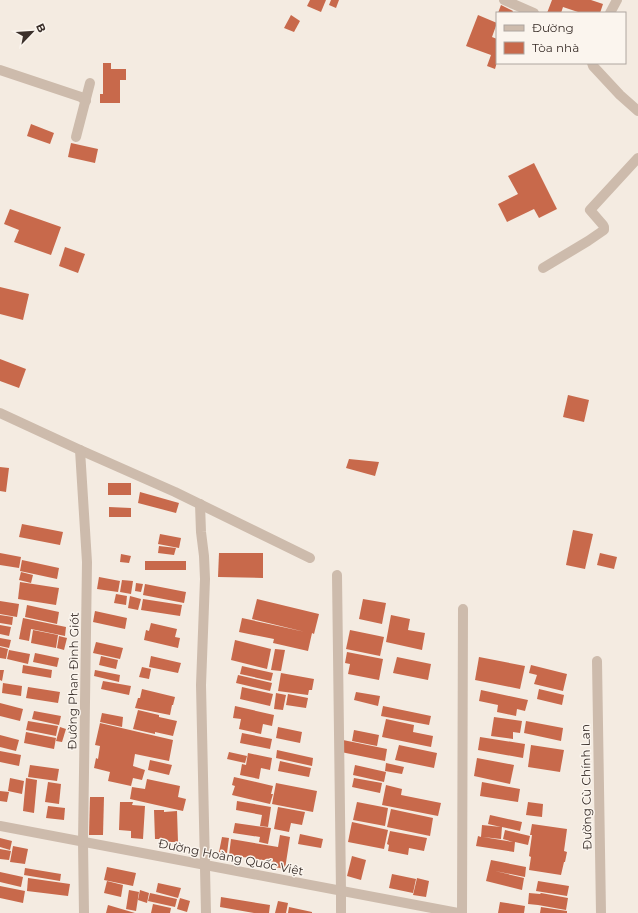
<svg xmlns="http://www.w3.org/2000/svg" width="638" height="913" font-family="Montserrat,sans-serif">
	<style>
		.building { fill: #c8694b }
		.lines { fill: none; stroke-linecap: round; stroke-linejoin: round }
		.minor { stroke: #cdbbac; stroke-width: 10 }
		.labels { text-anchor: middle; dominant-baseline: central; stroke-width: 3; stroke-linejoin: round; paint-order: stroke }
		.street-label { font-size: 12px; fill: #3b302b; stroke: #fbf5ee }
	</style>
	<rect width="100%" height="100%" fill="#f4ebe1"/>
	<g class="building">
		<path d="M310 0H326L321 12 307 6Z"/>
		<path d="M331 0H339L336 8 329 5Z"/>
		<path d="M552 0H591L603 4 600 13H581L563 7 561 13H547Z"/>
		<path d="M501 5 513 11 512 13H498Z"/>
		<path d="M291 15 300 21 294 32 284 28Z"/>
		<path d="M478 15 497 23 492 37 497 39V62L495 69 487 66 491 55 466 46Z"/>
		<path d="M103 63H111V69H126V80H120V103H100V94H103Z"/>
		<path d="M31 124 54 133 50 144 27 136Z"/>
		<path d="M71 143 98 149 95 163 68 157Z"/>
		<path d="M534 163 557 209 539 218 534 209 507 222 498 204 518 194 508 176Z"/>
		<path d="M10 209 61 227 51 255 14 242 19 230 4 224Z"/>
		<path d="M65 247 85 254 78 273 59 266Z"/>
		<path d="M0 287 29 294 23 320 0 314Z"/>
		<path d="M0 359 26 369 19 388 0 381Z"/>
		<path d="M568 395 589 400 584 422 563 417Z"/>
		<path d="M349 459 379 462 375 476 346 468Z"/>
		<path d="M0 467 9 468 6 492 0 491Z"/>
		<rect x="108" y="483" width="23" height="12"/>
		<path d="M140 492 179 503 176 513 138 503Z"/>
		<path d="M109 507 131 508V517H109Z"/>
		<path d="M22 524 63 532 60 545 19 537Z"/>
		<path d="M573 530 593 534 585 569 566 565Z"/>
		<path d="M160 534 181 538 179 548 158 544Z"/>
		<path d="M159 546 176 548 174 555 158 553Z"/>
		<path d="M0 553 21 557 19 568 0 565Z"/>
		<path d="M219 553H263V578L218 577Z"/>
		<path d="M600 553 617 557 614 569 597 565Z"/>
		<path d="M121 554 131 556 129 563 120 562Z"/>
		<path d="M22 560 59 568 57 579 20 571Z"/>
		<rect x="145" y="561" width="41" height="9"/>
		<path d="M21 572 33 575 31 583 19 580Z"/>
		<path d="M99 577 120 581 118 592 97 589Z"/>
		<path d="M122 580 133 581 131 594 120 592Z"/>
		<path d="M20 582 59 588 56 605 18 599Z"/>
		<path d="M136 583 143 584 141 592 135 591Z"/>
		<path d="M145 584 186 592 184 603 143 595Z"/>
		<path d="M116 594 127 596 126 605 114 603Z"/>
		<path d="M130 596 141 599 138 610 128 608Z"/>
		<path d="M143 599 182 605 180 616 141 610Z"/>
		<path d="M257 599 319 614 314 634 312 633 308 651 273 643 274 639 239 632 242 618 305 632 252 619Z"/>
		<path d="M363 599 386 603 382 624 359 619Z"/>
		<path d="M0 601 19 604 17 617 0 614Z"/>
		<path d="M27 605 59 612 57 624 25 617Z"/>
		<path d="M95 611 127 618 125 629 93 622Z"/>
		<path d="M0 615 13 617 12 625 0 623Z"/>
		<path d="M391 615 410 619 408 630 425 633 422 650 386 642Z"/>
		<path d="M23 618 66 627 65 636 31 629 29 641 19 639Z"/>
		<path d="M151 623 177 629 175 637 180 638 178 648 144 640 146 630 149 631Z"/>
		<path d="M0 625 11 627 9 636 0 634Z"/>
		<path d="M33 630 58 635 56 648 31 643Z"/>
		<path d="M350 630 384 637 380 656 346 649Z"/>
		<path d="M59 636 67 638 64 650 57 648Z"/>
		<path d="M0 638 11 640 9 648 0 646Z"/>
		<path d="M235 640 271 649 267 669 231 660Z"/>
		<path d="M96 642 123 648 120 659 93 653Z"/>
		<path d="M0 647 8 649 6 659 0 658Z"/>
		<path d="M275 649 285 650 281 671 271 670Z"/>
		<path d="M9 650 30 654 28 664 7 659Z"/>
		<path d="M347 652 383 659 379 680 348 674 350 664 345 663Z"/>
		<path d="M35 653 59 658 57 667 33 662Z"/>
		<path d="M101 656 118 660 116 669 99 665Z"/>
		<path d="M151 656 181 663 178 673 149 667Z"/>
		<path d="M397 657 431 664 428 680 393 673Z"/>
		<path d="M479 657 525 666 520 689 475 680Z"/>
		<path d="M23 665 52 670 51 678 22 673Z"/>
		<path d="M531 665 567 674 563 691 534 684 537 675 529 673Z"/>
		<path d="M242 666 273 673 271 681 240 674Z"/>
		<path d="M142 667 151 669 149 679 139 677Z"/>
		<path d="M0 670H4L2 681 0 680Z"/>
		<path d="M95 670 120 675 119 682 94 676Z"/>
		<path d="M281 673 314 679 312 690H309L308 695 278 691Z"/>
		<path d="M238 675 272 683 270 691 236 683Z"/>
		<path d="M103 681 131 686 129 695 101 689Z"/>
		<path d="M3 683 22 686 21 696 2 693Z"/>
		<path d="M28 687 60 692 58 703 26 698Z"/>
		<path d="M242 687 273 694 270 706 240 699Z"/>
		<path d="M142 689 175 697 173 705H172L170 715 135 708 138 698H140Z"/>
		<path d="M539 689 564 695 562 705 537 699Z"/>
		<path d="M481 690 528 700 525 711 517 709 516 716 497 712 498 705 479 701Z"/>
		<path d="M356 692 380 696 378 706 354 700Z"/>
		<path d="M276 693 286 695 283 710 274 709Z"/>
		<path d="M288 694 308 698 306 708 286 705Z"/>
		<path d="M0 703 23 709 20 721 0 716Z"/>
		<path d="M235 706 274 715 272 726 263 724 261 734 239 729 241 719 233 718Z"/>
		<path d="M383 706 431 716 429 725 381 716Z"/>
		<path d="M138 710 159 715V717L177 721 173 736 155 732V734L133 729Z"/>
		<path d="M34 711 61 716 59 725 32 719Z"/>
		<path d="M102 713 123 717 122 727 100 722Z"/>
		<path d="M494 717 522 721 520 733 513 732V739L491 736Z"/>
		<path d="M386 719 414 725 413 732 433 736 431 747 382 737Z"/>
		<path d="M28 721 58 726 56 736 26 730Z"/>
		<path d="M526 721 563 728 561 741 524 733Z"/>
		<path d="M100 723 173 740 169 761 135 754 133 766 145 770 142 780 133 778 131 786 108 781 110 772 94 768 96 758 98 759 100 746 95 745Z"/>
		<path d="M60 727 66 729 62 742 56 741Z"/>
		<path d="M278 727 302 732 300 743 276 738Z"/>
		<path d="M354 730 379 735 377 746 352 741Z"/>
		<path d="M26 732 56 738 54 749 24 743Z"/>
		<path d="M242 733 272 739 270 749 240 743Z"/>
		<path d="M0 735 19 740 16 751 0 747Z"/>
		<path d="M480 737 525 744 523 758 478 750Z"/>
		<path d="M343 740 387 749 385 761 341 752Z"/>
		<path d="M399 745 437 753 434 768 395 760Z"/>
		<path d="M531 745 564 750 560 772 528 767Z"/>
		<path d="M277 750 313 758 312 766 276 758Z"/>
		<path d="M0 751 21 755 19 766 0 762Z"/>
		<path d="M229 752 247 756 245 763 227 759Z"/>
		<path d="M248 753 272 758 270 770 261 768 259 779 240 775 242 764 246 765Z"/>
		<path d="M477 758 514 765 510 784 474 776Z"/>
		<path d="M150 760 172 765 169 775 148 770Z"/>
		<path d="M280 761 311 768 309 777 278 771Z"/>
		<path d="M386 763 404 767 402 774 385 771Z"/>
		<path d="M30 765 59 769 57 781 28 777Z"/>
		<path d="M355 765 386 772 384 782 353 775Z"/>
		<path d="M234 777 273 786 271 794H273L270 804 232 795 235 786 232 785Z"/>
		<path d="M10 778 24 781 22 794 8 791Z"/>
		<path d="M26 778 37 780 34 813 23 811Z"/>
		<path d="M354 778 382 783 380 793 352 787Z"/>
		<path d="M147 779 180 786 178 797 186 799 183 811 130 799 132 787 145 789Z"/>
		<path d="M48 782 61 784 59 804 45 802Z"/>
		<path d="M482 782 520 789 518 802 480 796Z"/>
		<path d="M276 783 317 791 313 812 272 804Z"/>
		<path d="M386 785 402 789 401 795 441 803 438 816 382 805Z"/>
		<path d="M0 791 9 792 7 802 0 801Z"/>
		<path d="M90 797H104L103 835H89Z"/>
		<path d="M237 801 271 807 268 827 260 826 262 815 236 810Z"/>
		<path d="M120 802H133L132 805 145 806 143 839 131 838V831L119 830Z"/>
		<path d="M357 802 388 808 385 826 353 820Z"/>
		<path d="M528 802 543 804 542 817 526 815Z"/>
		<path d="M48 806 65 808 64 820 46 818Z"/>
		<path d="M278 807 305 812 302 825 291 823 289 832 274 829Z"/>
		<path d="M391 809 433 818 430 836 387 827Z"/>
		<path d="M154 810H164V812L177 811 178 842H165V839H155Z"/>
		<path d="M490 815 522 822 520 831 502 827 501 839 483 837 513 842 503 839 505 830 530 836 528 845 515 842 514 852 476 846 478 836 481 837 482 825 501 827 488 824Z"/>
		<path d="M352 822 388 830 384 849 348 842Z"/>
		<path d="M235 823 271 828 268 844 259 842 260 837 233 833Z"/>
		<path d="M532 824 567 829 564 851 567 852 565 862H564L561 875 529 870 531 857 529 856 532 835H530Z"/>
		<path d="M390 831 427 838 424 851 409 848 408 855 388 851 389 845 387 844Z"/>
		<path d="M300 834 323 839 321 848 298 844Z"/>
		<path d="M280 835 290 837 285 869 275 867 276 862 229 855 231 839 278 847Z"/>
		<path d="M222 837 229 838 227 853 219 852Z"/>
		<path d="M0 838 12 841 10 850 0 847Z"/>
		<path d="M13 846 28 849 25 864 10 862Z"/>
		<path d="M0 849 11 851 9 860 0 859Z"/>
		<path d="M352 856 366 860 361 880 347 876Z"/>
		<path d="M491 860 526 867 525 877 495 871 524 878 522 890 486 881Z"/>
		<path d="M107 867 136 873 133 886 104 880Z"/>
		<path d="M25 868 61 874 60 881 24 875Z"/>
		<path d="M0 872 23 877 21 887 0 882Z"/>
		<path d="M392 874 416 879 413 893 389 888Z"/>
		<path d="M28 878 70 884 68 896 27 891Z"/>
		<path d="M417 878 429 881 426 897 413 895Z"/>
		<path d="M107 881 123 885 121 897 104 893Z"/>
		<path d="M538 881 569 886 567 896 536 891Z"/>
		<path d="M158 883 181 888 178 898 156 892Z"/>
		<path d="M0 886 25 891 23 903 0 898Z"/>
		<path d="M129 890 139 892 136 911 126 909Z"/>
		<path d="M140 890 149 893 147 903 138 900Z"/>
		<path d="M150 893 177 899 175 907 148 901Z"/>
		<path d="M529 893 540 894 541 893 568 898 566 910 538 905 528 904Z"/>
		<path d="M221 897 270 905 269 913H254L220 907Z"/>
		<path d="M180 898 190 901 187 912 177 909Z"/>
		<path d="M278 901 288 903 286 913H275Z"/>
		<path d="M500 902 525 906 524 913H498Z"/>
		<path d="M153 904 171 908 170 913H151Z"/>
		<path d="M108 905 135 913H106Z"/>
		<path d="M289 907 312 912V913H288Z"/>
		<path d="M541 907 567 911V913H540Z"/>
	</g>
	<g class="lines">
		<g class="minor">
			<path d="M504 0 534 13"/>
			<path d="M610 13 617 0"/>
			<path d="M592 63 593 66 620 95 638 111"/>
			<path d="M0 70 81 97 86 101"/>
			<path d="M76 137 90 83"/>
			<path d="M543 268 588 241 604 230V227L603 225 590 210 638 158"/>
			<path d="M0 413 80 450 175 492 310 558"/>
			<path d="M80 450 87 562 83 842 84 913"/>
			<path d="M200 504 201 532 204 556 205 579 201 685 206 913"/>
			<path d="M337 575 341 891V913"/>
			<path d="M597 661 601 913"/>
			<path d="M0 826 458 913"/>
			<path d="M462 913 463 609"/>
		</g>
	</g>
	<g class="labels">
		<g class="street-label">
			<text transform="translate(73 681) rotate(-89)">Đường Phan Đình Giót</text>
			<text transform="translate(586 787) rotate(-91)">Đường Cù Chính Lan</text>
			<text transform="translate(231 857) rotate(11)">Đường Hoàng Quốc Việt</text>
		</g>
	</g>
	<rect x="496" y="12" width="130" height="52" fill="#fbf5ee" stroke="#aea6a0"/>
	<rect x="504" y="25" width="20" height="6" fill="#cdbbac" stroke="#aea6a0"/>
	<text x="532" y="32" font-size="12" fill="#3b302b">Đường</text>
	<rect x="504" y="42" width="20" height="12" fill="#c8694b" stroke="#aea6a0"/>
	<text x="532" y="52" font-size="12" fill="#3b302b">Tòa nhà</text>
	<g transform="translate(32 32) rotate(65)" stroke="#fbf5ee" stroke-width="3" paint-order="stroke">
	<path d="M0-3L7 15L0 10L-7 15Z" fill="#3b302b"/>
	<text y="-6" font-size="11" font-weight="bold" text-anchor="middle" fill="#3b302b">B</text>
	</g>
</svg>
